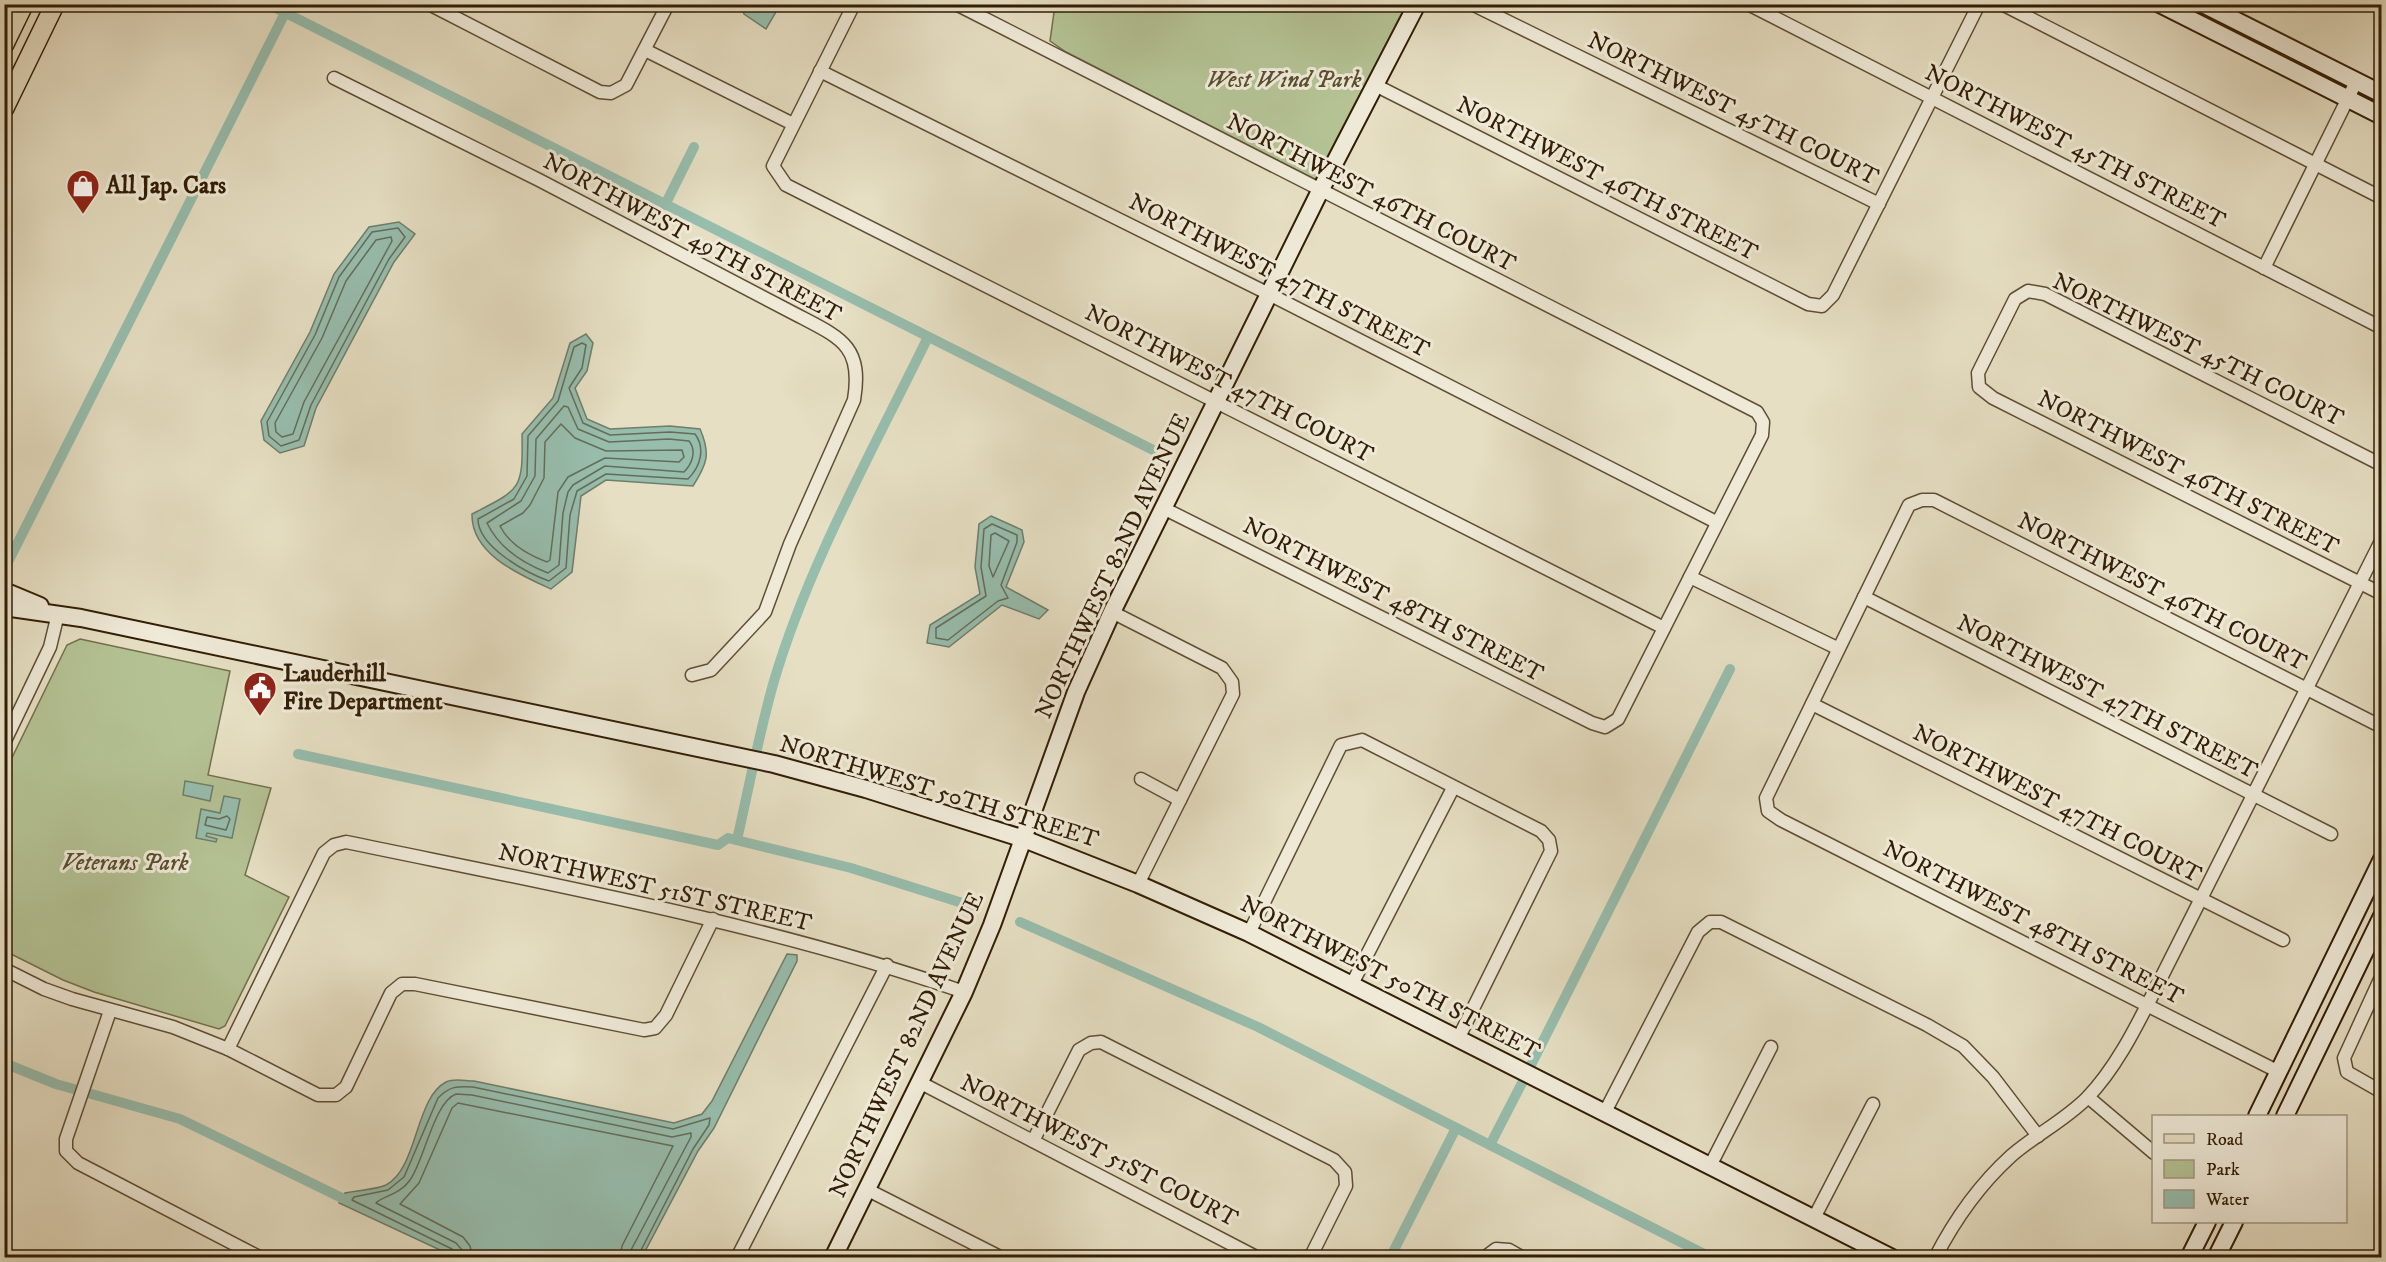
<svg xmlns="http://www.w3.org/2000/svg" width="2386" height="1262" font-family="'IM FELL DW Pica',serif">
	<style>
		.green { fill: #b4c294; stroke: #73704c; stroke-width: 1.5 }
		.water { fill: #97bdad; stroke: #6f7d6a; stroke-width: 1.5 }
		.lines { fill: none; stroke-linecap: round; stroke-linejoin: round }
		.shore { stroke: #646d59; stroke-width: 1.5 }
		.canal { stroke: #97bdad; stroke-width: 10 }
		.street-casing { stroke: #5f4e34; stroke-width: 15 }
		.secondary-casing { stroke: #321d05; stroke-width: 20 }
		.primary-casing { stroke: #321d05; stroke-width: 21 }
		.street { stroke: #efead8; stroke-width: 12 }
		.secondary { stroke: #efead8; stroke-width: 16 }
		.primary { stroke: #e6dfc3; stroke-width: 18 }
		.labels { text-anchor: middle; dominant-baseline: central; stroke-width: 6; stroke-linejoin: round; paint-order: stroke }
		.park-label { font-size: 24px; font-style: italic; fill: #594f30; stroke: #efead8 }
		.street-label { font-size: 24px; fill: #321d05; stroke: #efead8 }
		.poi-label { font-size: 24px; font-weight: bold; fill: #321d05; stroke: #efead8; text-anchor: start }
	</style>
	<rect width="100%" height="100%" fill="#e6dfc3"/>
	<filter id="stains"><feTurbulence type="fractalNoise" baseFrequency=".00333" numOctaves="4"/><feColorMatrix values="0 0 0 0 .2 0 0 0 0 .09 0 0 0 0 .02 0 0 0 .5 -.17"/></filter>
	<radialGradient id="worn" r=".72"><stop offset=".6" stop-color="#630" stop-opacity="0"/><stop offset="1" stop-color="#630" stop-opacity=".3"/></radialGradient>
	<g class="green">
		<path d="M1055 5H1408L1318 181 1066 52 1050 41Z"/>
		<path d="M80 639 230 671 208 775 271 788 245 875 289 897 225 1026 219 1029 94 992 63 980 5 951 4 774 67 645Z"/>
	</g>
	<g class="water">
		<path d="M741 5V4L780 5 766 29 744 14Z"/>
		<path d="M399 222 415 234 394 262 316 408 304 446 280 453 264 440 261 421 310 332 334 274 369 227Z"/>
		<path d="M586 334 593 343 587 371 575 388 587 419 610 429 670 426 700 429C711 454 707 464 693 486L606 480 581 496 572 572 551 589C520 575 471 554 472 514 521 489 523 490 522 434L553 398 570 343Z"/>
		<path d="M991 516 1022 530 1024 542 1006 587 1048 610 1039 619 1002 605 949 647 927 643 930 625 980 594 975 567 979 524Z"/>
		<path d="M185 781 213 786 210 801 183 795Z"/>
		<path d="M224 796 240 799 232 838 207 833 206 836 217 839 216 842 196 838 201 809 220 813Z"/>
		<path d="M787 954 797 955V961L714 1128 698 1151 642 1257H455L339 1203 345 1193C357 1190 375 1190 386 1185 418 1168 415 1098 446 1082 454 1078 465 1081 474 1081L674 1123 702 1114 712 1101Z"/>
	</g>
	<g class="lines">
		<g class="shore">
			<path d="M398 228 405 237 389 259 311 405 299 440 281 446 269 436 267 422 315 335 339 277 372 232Z"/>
			<path d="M391 237 392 241 304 402 293 434 282 437 276 432 275 423 322 338 346 281 376 240Z"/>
			<path d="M582 343 586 345 582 368 569 388 583 423 610 435 670 432 695 434C706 449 700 467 688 479L606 474 577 491 570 515 566 568 549 581C527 573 478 547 478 519L514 499 527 476 528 436 558 401 574 347Z"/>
			<path d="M564 406 568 407 578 429 609 442 669 439 689 441C697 451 692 464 684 472L605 466 573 485 568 492 563 513 559 565 548 573C522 563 499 548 487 523L521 501 535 476 536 439Z"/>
			<path d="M561 424 575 438 606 451 682 450 684 457 679 462 605 458 568 477 558 492 550 560 547 562C528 555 509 544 500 526L523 513 530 505 544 478 545 442Z"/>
			<path d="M992 524 1017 535V542L1001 585 1008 598 998 601 948 640 936 638V628L986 596 981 567 984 529Z"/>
			<path d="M995 533 1009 541 993 577 989 566 991 535Z"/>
			<path d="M227 816 230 819 226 830 205 825 207 817 219 819Z"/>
			<path d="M456 1258 452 1249 352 1200 354 1197 388 1190 404 1177 438 1098C450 1086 457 1086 473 1087L673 1129 710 1118 709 1125 693 1149 637 1258"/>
			<path d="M464 1258 462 1250 456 1243 376 1203C382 1196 400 1195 410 1180 424 1161 434 1102 456 1094L472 1095 672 1137 691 1133V1137L631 1250 629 1258"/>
			<path d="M473 1258 470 1246 463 1237 400 1204 419 1183 452 1108 458 1103 673 1146 622 1246 620 1258"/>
		</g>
		<g class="canal">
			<path d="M268 4 1161 454"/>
			<path d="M665 205 694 147"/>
			<path d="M6 566 285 13"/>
			<path d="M298 754 718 845 728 838 851 868 975 907"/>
			<path d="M737 840C749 787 759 733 774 681 808 565 875 446 928 337"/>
			<path d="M1020 922 1258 1027 1712 1258"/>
			<path d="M4 1063 56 1084 180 1119 342 1198"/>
			<path d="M1531 1065 1730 669"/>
			<path d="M1490 1145 1523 1081"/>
			<path d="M1390 1258 1456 1128"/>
		</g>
		<g class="street-casing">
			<g id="street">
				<path d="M429 4 600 92 611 93 626 85 668 4"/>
				<path d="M854 4 773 166 786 185 1664 628"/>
				<path d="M956 4 1757 412 1763 422 1762 435 1618 719 1605 727 1592 723 1163 508"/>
				<path d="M1472 4 1879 204"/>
				<path d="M1748 4 2382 328"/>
				<path d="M2002 4 2382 198"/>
				<path d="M645 50 793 124"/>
				<path d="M820 71 1269 294 1716 522"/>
				<path d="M334 78 539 180 797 315C841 338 863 346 854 400L790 544 765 612 711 670 692 675"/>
				<path d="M1375 85 1808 304 1822 306 1833 295 1979 4"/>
				<path d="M2264 268 2356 82"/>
				<path d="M2382 465 2045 294 2028 291 2015 299 1978 373 1979 387 1993 398 2382 594"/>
				<path d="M1690 577 1837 648"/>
				<path d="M1864 597 2331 834"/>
				<path d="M1112 612 1222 668 1232 682 1233 694 1138 884"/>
				<path d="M1812 704 2283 940"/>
				<path d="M4 743 50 647 58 614"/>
				<path d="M1141 779 1180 800"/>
				<path d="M1249 933 1341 745 1362 740 1541 831 1549 840 1551 851 1458 1039"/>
				<path d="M4 969 44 989 72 999 173 1027 228 1049 318 1095H336L346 1087 391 993 402 984H415L644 1030 655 1028 666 1015 713 919"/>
				<path d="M2382 975 2344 1058 2347 1072 2382 1092"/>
				<path d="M1352 984 1453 788"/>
				<path d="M110 1011 66 1139V1151L78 1163 261 1258"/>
				<path d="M228 1049 324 853 334 845 346 842C554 885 763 923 964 992"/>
				<path d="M2279 1072 1781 820 1768 811 1766 798 1909 505 1922 500H1934L2382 727"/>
				<path d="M921 1083 1258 1258"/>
				<path d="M2088 1097 2154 1153"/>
				<path d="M1605 1112 1698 932 1710 922H1721L1927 1025 1963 1046 1993 1077 2038 1136"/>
				<path d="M1033 1141 1079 1050 1091 1043 1101 1042 1334 1160 1345 1172 1346 1186 1310 1258"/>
				<path d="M1710 1166 1771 1047"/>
				<path d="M868 1190 1002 1258"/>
				<path d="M1814 1218 1873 1104"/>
				<path d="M737 1258 887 965"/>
				<path d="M1484 1258 1496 1249 1509 1250 1523 1258"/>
				<path d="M1935 1258C1955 1219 1978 1186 2011 1156 2035 1135 2064 1121 2087 1098 2118 1066 2139 1021 2159 982L2382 539"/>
			</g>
		</g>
		<g class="secondary-casing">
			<g id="secondary">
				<path d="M2160 4 2382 116"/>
				<path d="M2203 4 2382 94"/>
				<path d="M4 591 40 606"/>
				<path d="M4 607 81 618 774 764 866 789 1024 839 1138 884 1249 933 1892 1258"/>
				<path d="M2257 1116 2382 859"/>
				<path d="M2285 1116 2382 916"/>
				<path d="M833 1258 964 992 992 925 1076 692 1112 612 1320 191 1417 4"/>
				<path d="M2189 1258 2207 1222"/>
				<path d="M2216 1258 2234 1222"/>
			</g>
		</g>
		<g class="primary-casing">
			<g id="primary">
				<path d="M4 45 24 4"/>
				<path d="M4 109 55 4"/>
			</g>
		</g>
		<use href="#street" class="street"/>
		<use href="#secondary" class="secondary"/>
		<use href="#primary" class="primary"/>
	</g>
	<defs>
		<g id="shop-pin" transform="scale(1.725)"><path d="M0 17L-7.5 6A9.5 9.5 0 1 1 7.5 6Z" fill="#8f2418" stroke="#efead8"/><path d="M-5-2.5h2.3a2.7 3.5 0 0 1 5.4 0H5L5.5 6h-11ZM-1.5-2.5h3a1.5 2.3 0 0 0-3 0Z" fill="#fff"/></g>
		<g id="civic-pin" transform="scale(1.725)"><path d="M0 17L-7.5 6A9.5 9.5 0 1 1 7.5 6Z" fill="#8f2418" stroke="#efead8"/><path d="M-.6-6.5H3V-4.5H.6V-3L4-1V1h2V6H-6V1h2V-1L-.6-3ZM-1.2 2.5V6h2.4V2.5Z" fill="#fff"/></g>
	</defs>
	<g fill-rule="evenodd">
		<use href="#shop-pin" x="83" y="186"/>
		<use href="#civic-pin" x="260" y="688"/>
	</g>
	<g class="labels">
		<g class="park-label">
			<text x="1284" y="80">West Wind Park</text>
			<text x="125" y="863">Veterans Park</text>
		</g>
		<g class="street-label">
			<text transform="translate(1733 109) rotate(26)">NORTHWEST 45TH COURT</text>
			<text transform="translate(2075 147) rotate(27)">NORTHWEST 45TH STREET</text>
			<text transform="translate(1607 179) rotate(27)">NORTHWEST 46TH STREET</text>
			<text transform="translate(1371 193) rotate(27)">NORTHWEST 46TH COURT</text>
			<text transform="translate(692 238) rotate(28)">NORTHWEST 49TH STREET</text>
			<text transform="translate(1279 276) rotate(27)">NORTHWEST 47TH STREET</text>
			<text transform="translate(2198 350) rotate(26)">NORTHWEST 45TH COURT</text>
			<text transform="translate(1229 384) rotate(27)">NORTHWEST 47TH COURT</text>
			<text transform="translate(2188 473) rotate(27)">NORTHWEST 46TH STREET</text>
			<text transform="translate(1113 566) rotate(-65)">NORTHWEST 82ND AVENUE</text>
			<text transform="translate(2162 592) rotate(27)">NORTHWEST 46TH COURT</text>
			<text transform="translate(1393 600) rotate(27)">NORTHWEST 48TH STREET</text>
			<text transform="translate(2107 697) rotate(27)">NORTHWEST 47TH STREET</text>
			<text transform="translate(939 792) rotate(17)">NORTHWEST 50TH STREET</text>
			<text transform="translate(2057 804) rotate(27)">NORTHWEST 47TH COURT</text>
			<text transform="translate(655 888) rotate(13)">NORTHWEST 51ST STREET</text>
			<text transform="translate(2033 923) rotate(27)">NORTHWEST 48TH STREET</text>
			<text transform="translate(1390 978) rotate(27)">NORTHWEST 50TH STREET</text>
			<text transform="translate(907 1045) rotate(-65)">NORTHWEST 82ND AVENUE</text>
			<text transform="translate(1099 1151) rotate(27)">NORTHWEST 51ST COURT</text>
		</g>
		<g class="poi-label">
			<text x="106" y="186">All Jap. Cars</text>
			<text x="283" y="674">Lauderhill<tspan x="283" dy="28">Fire Department</tspan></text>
		</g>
	</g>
	<rect width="2386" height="1262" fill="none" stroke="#e6dfc3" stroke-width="24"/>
	<rect x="6" y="6" width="2374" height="1250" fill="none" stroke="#321d05" stroke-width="3"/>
	<rect x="12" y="12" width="2362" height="1238" fill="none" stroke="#321d05" stroke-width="1.5"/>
	<rect x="2152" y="1115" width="195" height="108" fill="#efead8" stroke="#a39884" stroke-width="1.5"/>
	<rect x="2164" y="1134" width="30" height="9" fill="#e6dfc3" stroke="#a39884" stroke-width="1.5"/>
	<text x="2206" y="1145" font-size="18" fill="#321d05">Road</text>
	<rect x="2164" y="1160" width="30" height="18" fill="#b4c294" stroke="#a39884" stroke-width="1.5"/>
	<text x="2206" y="1175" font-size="18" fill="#321d05">Park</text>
	<rect x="2164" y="1190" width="30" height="18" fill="#97bdad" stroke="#a39884" stroke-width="1.5"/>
	<text x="2206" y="1205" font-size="18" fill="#321d05">Water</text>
	<rect width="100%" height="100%" filter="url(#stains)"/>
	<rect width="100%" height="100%" fill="url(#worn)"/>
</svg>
